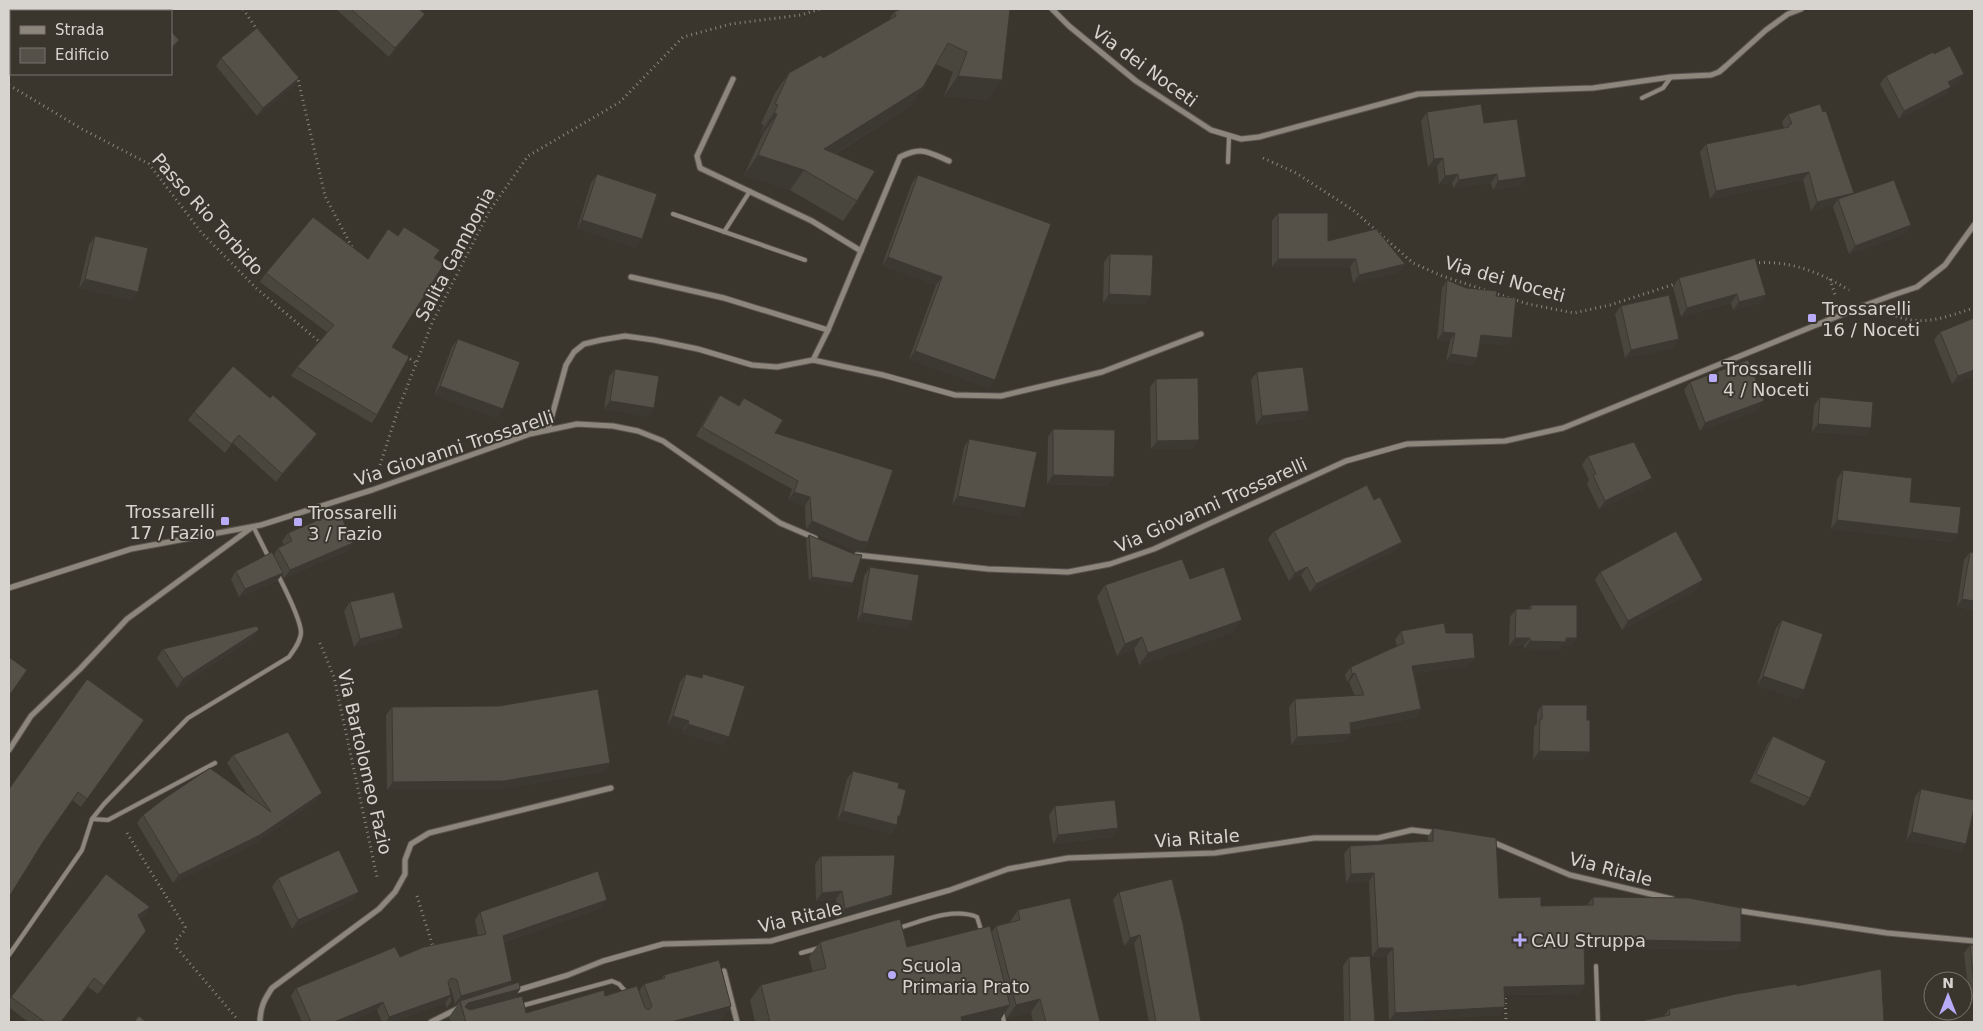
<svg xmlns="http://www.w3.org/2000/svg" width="1983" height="1031" font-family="'DejaVu Sans',sans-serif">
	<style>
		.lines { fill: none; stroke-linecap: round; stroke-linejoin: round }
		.lane-casing { stroke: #58544e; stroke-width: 5.5 }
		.street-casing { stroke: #58544e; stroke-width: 7 }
		.path { stroke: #89867f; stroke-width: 3; stroke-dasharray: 1 4; stroke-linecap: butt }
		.lane { stroke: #8c867d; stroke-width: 4 }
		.street { stroke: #8c867d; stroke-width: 5 }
		.street-bridge-casing { stroke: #58544e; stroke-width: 7; stroke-linecap: butt }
		.street-bridge { stroke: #8c867d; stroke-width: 5 }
		.wall { fill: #49463e }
		.shaded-wall { fill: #3c3932 }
		.building { fill: #555148; stroke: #3c3932 }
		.poi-dot { fill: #b8abf7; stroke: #3a362e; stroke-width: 2 }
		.labels { text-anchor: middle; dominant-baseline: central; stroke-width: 4; stroke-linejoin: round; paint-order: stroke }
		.street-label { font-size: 18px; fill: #d7d4cf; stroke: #3a362e }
		.poi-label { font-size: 18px; fill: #d7d4cf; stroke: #3a362e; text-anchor: start }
	</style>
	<rect width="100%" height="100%" fill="#3a362e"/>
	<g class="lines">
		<g class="lane-casing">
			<g id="lane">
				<path d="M1642 98 1663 88 1671 77"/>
				<path d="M1228 162 1229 137"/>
				<path d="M673 214 805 260"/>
				<path d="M724 232 750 191"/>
				<path d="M253 526 269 558"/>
				<path d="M92 819 108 820 215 763"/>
				<path d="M899 928C922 921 953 907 977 917L982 933"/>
				<path d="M801 953 819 948"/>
				<path d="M9 955 82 850 92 819 104 804 188 718 289 657C294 650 301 641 301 632 300 617 284 587 277 573"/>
				<path d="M1596 966 1598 1022"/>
				<path d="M521 1006 612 981 619 984 626 992"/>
				<path d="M1002 1012 1004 1022"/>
			</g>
		</g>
		<g class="street-casing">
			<g id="street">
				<path d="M1052 9 1069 26 1136 81 1211 130 1241 139 1259 137 1418 94 1593 88 1671 77 1711 75 1719 72 1726 66 1766 30 1788 14 1801 9"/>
				<path d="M733 79 697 156 700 168 812 221 861 251"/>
				<path d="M1893 295 1917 287 1945 265 1974 225"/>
				<path d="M828 330 900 157C922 146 928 152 949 161"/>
				<path d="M813 360 883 375 955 395 1001 396 1102 372 1201 334"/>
				<path d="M548 430 566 365 574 352 584 344 601 340 625 336 654 340 698 349 752 365 777 367 813 360 828 330 724 298 631 277"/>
				<path d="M857 555 988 569 1068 572 1110 564 1154 549 1346 461 1407 444 1505 441 1563 428 1863 306"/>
				<path d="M9 588 131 549 261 525 372 490 530 434 577 424 613 426 638 431 663 441 780 523 815 538"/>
				<path d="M9 750 31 716 80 669 127 619 251 528"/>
				<path d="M1490 841 1570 875 1672 899"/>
				<path d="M1734 910 1887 933 1974 941"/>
				<path d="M724 971 737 1022"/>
				<path d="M515 991 568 975 603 961 663 944 771 941 950 890 1008 869 1068 858 1215 853 1314 838H1378L1412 830 1437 833"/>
				<path d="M260 1022C260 1008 264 1000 272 988L379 909 395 892 405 874V860L411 844 429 833 611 788"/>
				<path d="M431 1022 459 1008"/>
			</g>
		</g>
		<g class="path">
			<path d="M243 9 258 31"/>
			<path d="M296 76 298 79 325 196 354 251"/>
			<path d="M9 85 82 129 149 164 201 232 256 288 322 344"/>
			<path d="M1263 158 1296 173 1353 210 1413 263 1442 276 1528 304 1574 313 1610 305 1678 283"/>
			<path d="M1754 263C1790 260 1819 272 1849 290"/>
			<path d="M1830 279 1835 295"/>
			<path d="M1896 316C1924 327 1948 316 1974 308"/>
			<path d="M406 356 416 363"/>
			<path d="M380 465 398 410 432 323 490 210 528 156 620 102 683 37 731 24 801 15 820 9"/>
			<path d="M320 643 334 677 377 877 379 879"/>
			<path d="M127 833 185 927 184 931 175 942 177 948 238 1020"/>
			<path d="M417 896 433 947"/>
			<path d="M1505 993 1506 1022"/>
		</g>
		<use href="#lane" class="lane"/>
		<use href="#street" class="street"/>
		<g class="street-bridge-casing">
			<path id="street-bridge" d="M1863 306 1893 295"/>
		</g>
		<use href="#street-bridge" class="street-bridge"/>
	</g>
	<g class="wall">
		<path d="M51 9H125L123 11H54Z"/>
		<path d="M336 9H419V22L389 57Z"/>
		<path d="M1010 9 988 100 944 96 953 72 936 64 923 87 909 107 835 154 857 201 843 221 790 190 744 175 763 134 760 133 764 125 761 124 775 93 789 73 823 58 889 20 894 12Z"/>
		<path d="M1934 54 1959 83 1951 87 1945 95 1899 119 1880 84 1886 76Z"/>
		<path d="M221 58 299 78 293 86 257 116 216 66Z"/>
		<path d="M1427 112 1484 123 1526 177 1520 186 1493 190 1491 183 1453 188 1452 183 1439 184 1437 166 1428 167 1421 121Z"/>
		<path d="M1788 114 1854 193 1853 194 1905 234 1849 254 1833 207 1834 205 1811 211 1803 180 1710 199 1700 152 1706 144 1784 128 1782 122Z"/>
		<path d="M597 174 636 248 577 228 591 183Z"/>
		<path d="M918 175 989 388 909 359 936 285 882 265 912 183Z"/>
		<path d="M1278 213 1328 241 1405 264 1399 272 1353 283 1350 267H1272V221Z"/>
		<path d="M95 236 132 300 79 288 89 245Z"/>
		<path d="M397 236 434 258 392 347 377 415 372 423 291 376 297 367 327 332 260 282 266 273 368 259Z"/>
		<path d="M1110 254 1151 296 1145 304 1103 303 1104 262Z"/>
		<path d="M1679 278 1766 295 1760 303 1733 310 1731 303 1681 317 1673 287Z"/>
		<path d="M1447 280 1466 288 1496 296 1512 338 1507 345 1480 343 1477 358 1472 365 1446 361 1450 341 1437 340 1442 288Z"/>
		<path d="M1621 306 1673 348 1625 358 1615 314Z"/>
		<path d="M1940 332 1974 376 1952 384 1934 340Z"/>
		<path d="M458 339 497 418 434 395 452 347Z"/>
		<path d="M615 369 648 417 604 409 609 377Z"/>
		<path d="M1257 372 1309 411 1303 419 1256 425 1251 380Z"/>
		<path d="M1156 379 1193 449H1151L1150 387Z"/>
		<path d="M1690 382 1758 410 1700 431 1684 390Z"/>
		<path d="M720 395 739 405 744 398 775 433 868 542 862 551 853 550 806 529 805 506 788 500 792 489 696 436 714 403Z"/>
		<path d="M1820 397 1865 436 1812 432 1814 406Z"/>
		<path d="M194 412 312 442 276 482 233 443 225 453 188 420Z"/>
		<path d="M1053 429 1108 486 1047 484 1048 437Z"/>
		<path d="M969 439 1020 517 952 504 964 447Z"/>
		<path d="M1588 456 1646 487 1599 509 1587 484 1589 480 1582 465Z"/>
		<path d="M1843 470 1910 502 1958 534 1952 542 1831 529 1837 479Z"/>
		<path d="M1374 500 1402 542 1396 550 1310 592 1301 575 1289 581 1268 539 1274 531Z"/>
		<path d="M288 533 353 543 347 551 284 578 282 574 277 581 239 597 231 579 236 571 274 555 278 548 284 545 282 541Z"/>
		<path d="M809 535 850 587 809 581 806 539Z"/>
		<path d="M1970 552 1974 610 1957 607 1964 560Z"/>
		<path d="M870 567 912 621 906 629 857 621 864 576Z"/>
		<path d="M1600 572 1698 589 1622 630 1595 580Z"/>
		<path d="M1190 579 1234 632 1139 665 1134 649 1117 656 1097 597 1105 585Z"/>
		<path d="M350 602 397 636 354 647 344 611Z"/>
		<path d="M1531 605 1572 646H1562L1560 650 1524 649V646H1509L1510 617 1516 609H1528Z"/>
		<path d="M1782 620 1798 699 1757 685 1776 628Z"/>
		<path d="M1401 631 1446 633 1469 666 1414 673 1421 709 1415 718 1350 730 1345 742 1291 745 1289 707 1295 699 1355 696 1349 682H1347L1345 675 1351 667 1397 646 1395 640Z"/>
		<path d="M253 638 177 688 157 658 163 649Z"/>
		<path d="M686 674 701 678 703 674 723 745 682 733 683 730 667 725 680 682Z"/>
		<path d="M1542 705 1587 720 1584 760H1533L1534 727 1537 723V713Z"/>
		<path d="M392 707 610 763 605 771 498 790H387L386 715Z"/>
		<path d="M144 720 81 807 72 800 9 789Z"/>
		<path d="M1773 736 1810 798 1804 806 1750 782 1767 745Z"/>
		<path d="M233 755 316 801 254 844 173 883 137 823 143 815 249 797 227 763Z"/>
		<path d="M853 771 898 788 897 825 891 834 837 819 847 779Z"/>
		<path d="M1921 789 1961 852 1906 840 1915 797Z"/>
		<path d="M1055 806 1118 828 1112 837 1053 844 1049 815Z"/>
		<path d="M1433 828 1499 898 1541 906 1587 905 1593 897 1735 950 1584 947 1585 985 1579 994 1504 995 1505 1007 1499 1015 1389 1021 1387 956 1372 957 1369 881 1346 883 1344 854 1350 846 1428 841V837Z"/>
		<path d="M821 856 886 904 840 917 836 899 816 901 815 864Z"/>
		<path d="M278 878 353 900 292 929 272 887Z"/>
		<path d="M1119 892 1201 1022H1149L1134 943 1124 946 1113 900Z"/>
		<path d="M150 907 144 916 139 919 140 939 98 994 88 987 61 1022H28L9 1007V1001L11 997Z"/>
		<path d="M602 908 504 942 509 986 520 989 514 999 526 1013 605 996 639 991 644 984 661 979 664 975 731 1006 720 1021 716 1022H451L449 1017 458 1004H455L451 988H450L452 1000 447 1008 445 1003 392 1022H382L377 1010 348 1022H302L291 996 296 988 400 957 478 936 475 920 480 912Z"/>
		<path d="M1018 910 1100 1022H1033L1031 1012 1007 1018 1005 1012 1000 1020 990 1022H755L750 1000 761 985 813 972 809 957 820 942 907 947 992 932 996 926 1009 923Z"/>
		<path d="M1970 945H1974V1004H1970L1964 953Z"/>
		<path d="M1349 957 1375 1022H1344L1343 966Z"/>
		<path d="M1797 986 1884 1021 1883 1022H1636L1664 1016 1669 1009Z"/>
	</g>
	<g class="shaded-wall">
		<path d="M425 14 419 22 389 57 395 48Z"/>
		<path d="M179 40 174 49 171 51V48Z"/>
		<path d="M1964 74 1959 83 1943 91 1948 82Z"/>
		<path d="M958 76 1002 80 988 100 944 96Z"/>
		<path d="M299 78 293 86 257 116 263 108Z"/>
		<path d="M923 87 909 107 810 169 824 149Z"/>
		<path d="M1951 87 1945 95 1899 119 1904 111Z"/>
		<path d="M774 113 777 114 763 134 760 133Z"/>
		<path d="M758 155 804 170 790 190 744 175Z"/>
		<path d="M1443 158 1437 166 1428 167 1434 159Z"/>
		<path d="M1809 172 1803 180 1710 199 1716 191Z"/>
		<path d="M1458 174 1452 183 1439 184 1445 176Z"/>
		<path d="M1497 174 1491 183 1453 188 1459 180Z"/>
		<path d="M1526 177 1520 186 1493 190 1498 181Z"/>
		<path d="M1854 193 1848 201 1838 199 1834 205 1811 211 1817 202Z"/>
		<path d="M582 220 642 239 636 248 577 228Z"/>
		<path d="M1911 225 1905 234 1849 254 1855 246Z"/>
		<path d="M888 257 942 277 936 285 882 265Z"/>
		<path d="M1278 259H1356L1350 267H1272Z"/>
		<path d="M1405 264 1399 272 1353 283 1359 275Z"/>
		<path d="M85 279 138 292 132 300 79 288Z"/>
		<path d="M1109 294 1151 296 1145 304 1103 303Z"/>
		<path d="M1737 294 1731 303 1681 317 1687 308Z"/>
		<path d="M1766 295 1760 303 1733 310 1739 302Z"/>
		<path d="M1443 332 1455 333 1450 341 1437 340Z"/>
		<path d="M1481 335 1512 338 1507 345 1476 343Z"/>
		<path d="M1679 339 1673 348 1625 358 1631 350Z"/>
		<path d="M915 351 995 380 989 388 909 359Z"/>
		<path d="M1451 354 1477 358 1472 365 1446 361Z"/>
		<path d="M1974 370V376L1952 384 1958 376Z"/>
		<path d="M440 386 503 409 497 418 434 395Z"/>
		<path d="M610 401 654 408 648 417 604 409Z"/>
		<path d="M1764 401 1758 410 1700 431 1705 423Z"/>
		<path d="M1309 411 1303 419 1256 425 1262 416Z"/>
		<path d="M1818 424 1871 428 1865 436 1812 432Z"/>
		<path d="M317 434 312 442 276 482 282 474Z"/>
		<path d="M239 435 233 443 225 453 231 444Z"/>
		<path d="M1199 440 1193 449H1151L1157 441Z"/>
		<path d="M1053 475 1114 477 1108 486 1047 484Z"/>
		<path d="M1652 478 1646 487 1599 509 1605 501Z"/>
		<path d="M794 492 810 497 805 506 788 500Z"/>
		<path d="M958 496 1025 508 1020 517 952 504Z"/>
		<path d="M1837 520 1958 534 1952 542 1831 529Z"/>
		<path d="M812 521 868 542 862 551 853 550 806 529Z"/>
		<path d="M1402 542 1396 550 1310 592 1316 584Z"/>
		<path d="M353 543 347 551 284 578 290 570Z"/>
		<path d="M1307 567 1301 575 1289 581 1295 573Z"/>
		<path d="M283 573 277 581 239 597 245 589Z"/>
		<path d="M812 577 853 583 850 587 809 581Z"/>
		<path d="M1703 580 1698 589 1622 630 1628 621Z"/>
		<path d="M1962 599 1974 601V610L1957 607Z"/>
		<path d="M862 613 912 621 906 629 857 621Z"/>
		<path d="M1242 620 1234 632 1139 665 1148 653Z"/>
		<path d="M403 628 397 636 354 647 360 639Z"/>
		<path d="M259 630 253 638 177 688 183 679Z"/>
		<path d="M1142 637 1134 649 1117 656 1125 644Z"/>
		<path d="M1515 638H1530L1524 646H1509Z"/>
		<path d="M1566 638H1577L1572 646H1562L1560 650 1524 649 1530 641Z"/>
		<path d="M1475 658 1469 666 1407 674 1412 666Z"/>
		<path d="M1355 673 1349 682H1347L1352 674Z"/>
		<path d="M1763 676 1804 690 1798 699 1757 685Z"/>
		<path d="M1421 709 1415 718 1344 731 1350 723Z"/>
		<path d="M673 716 689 721 683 730 667 725Z"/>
		<path d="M688 724 729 737 723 745 682 733Z"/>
		<path d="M1351 734 1345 742 1291 745 1297 737Z"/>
		<path d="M1539 751 1590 752 1584 760H1533Z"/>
		<path d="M610 763 605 771 498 790H387L393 782Z"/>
		<path d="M322 793 316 801 254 844 173 883 179 875Z"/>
		<path d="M843 811 898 816H900L894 824 897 825 891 834 837 819Z"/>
		<path d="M1118 828 1112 837 1053 844 1058 835Z"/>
		<path d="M1912 832 1966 844 1961 852 1906 840Z"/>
		<path d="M1374 873 1369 881 1346 883 1351 874Z"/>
		<path d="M842 891 836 899 816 901 822 893Z"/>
		<path d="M359 892 353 900 292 929 298 920Z"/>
		<path d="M892 895 886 904 840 917 845 909Z"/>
		<path d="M607 900 602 908 497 944 503 936Z"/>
		<path d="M150 907 144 916 132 924 138 915Z"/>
		<path d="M1140 935 1134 943 1124 946 1130 938Z"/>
		<path d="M1584 939 1741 942 1735 950 1578 947Z"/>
		<path d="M1378 948H1393L1387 956 1372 957Z"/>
		<path d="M512 981 507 989 460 1001 458 1004H455L461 996Z"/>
		<path d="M1585 985 1579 994 1498 995 1504 987Z"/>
		<path d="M520 989 510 1004 464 1016 462 1011 468 1003Z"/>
		<path d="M451 995 445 1003 392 1022H386L389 1017Z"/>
		<path d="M1974 998V1004H1970Z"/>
		<path d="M1040 999 1031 1012 1007 1018 1016 1005Z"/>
		<path d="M383 1002 377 1010 348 1022H334Z"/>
		<path d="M1010 1005 1000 1020 990 1022H957L961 1017Z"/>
		<path d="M731 1006 720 1021 716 1022H671Z"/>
		<path d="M1505 1007 1499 1015 1389 1021 1395 1013Z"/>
	</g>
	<g class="building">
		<path d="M65 9H125L123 11H67Z"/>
		<path d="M351 9H419L425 14 395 48Z"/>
		<path d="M901 9H1010L1002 80 958 76 967 52 948 43 923 87 824 149 875 171 857 201 804 170 758 155 777 114 774 113 778 105 775 104 789 73 821 55 823 58 896 16 894 12Z"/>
		<path d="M257 28 299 78 263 108 221 58Z"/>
		<path d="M171 31 179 40 171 48Z"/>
		<path d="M1950 46 1964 74 1948 82 1951 87 1904 111 1886 76 1933 52 1934 54Z"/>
		<path d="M1481 104 1484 123 1517 119 1526 177 1498 181 1497 174 1459 180 1458 174 1445 176 1443 158 1434 159 1427 112Z"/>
		<path d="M1820 104 1823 112 1826 111 1854 193 1817 202 1809 172 1716 191 1706 144 1789 127V124H1792L1788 114Z"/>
		<path d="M597 174 657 194 642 239 582 220Z"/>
		<path d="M918 175 1051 224 995 380 915 351 942 277 888 257Z"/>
		<path d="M1894 180 1911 225 1855 246 1838 199Z"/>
		<path d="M1278 213H1328V241L1376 229 1405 264 1359 275 1356 259H1278Z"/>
		<path d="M313 217 368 259 388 229 398 236 404 227 440 250 434 258 444 264 392 347 409 357 377 415 297 367 334 325 266 273Z"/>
		<path d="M95 236 148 248 138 292 85 279Z"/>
		<path d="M1110 254 1153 255 1151 296 1109 294Z"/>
		<path d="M1755 258 1766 295 1739 302 1737 294 1687 308 1679 278Z"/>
		<path d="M1447 280 1466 288 1497 291 1496 296 1516 298 1512 338 1481 335 1477 358 1451 354 1455 333 1443 332Z"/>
		<path d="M1669 295 1679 339 1631 350 1621 306Z"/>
		<path d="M1974 318V370L1958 376 1940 332Z"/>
		<path d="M458 339 520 362 503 409 440 386Z"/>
		<path d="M1748 360 1764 401 1705 423 1690 382Z"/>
		<path d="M233 366 270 398 273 395 317 434 282 474 239 435 231 444 194 412Z"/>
		<path d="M1303 367 1309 411 1262 416 1257 372Z"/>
		<path d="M615 369 659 376 654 408 610 401Z"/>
		<path d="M1198 378 1199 440 1157 441 1156 379Z"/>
		<path d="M720 395 739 406 744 398 783 420 775 433 893 470 868 542 859 541 812 521 810 497 794 492 798 481 702 427Z"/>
		<path d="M1820 397 1873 402 1871 428 1818 424Z"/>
		<path d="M1053 429 1115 430 1114 477 1053 475Z"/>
		<path d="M969 439 1037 452 1025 508 958 496Z"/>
		<path d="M1634 442 1652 478 1605 501 1593 475 1596 474 1588 456Z"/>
		<path d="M1843 470 1912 478 1910 502 1961 507 1958 534 1837 520Z"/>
		<path d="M1367 485 1374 500 1380 497 1402 542 1316 584 1307 567 1295 573 1274 531Z"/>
		<path d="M339 511 353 543 290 570 278 548 292 541 288 533Z"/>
		<path d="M1676 531 1703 580 1628 621 1600 572Z"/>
		<path d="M809 535 854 554 862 555 853 583 812 577Z"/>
		<path d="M272 552 283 573 245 589 236 571Z"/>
		<path d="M1970 552 1974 553V601L1962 599Z"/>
		<path d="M1182 559 1190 579 1224 567 1242 620 1148 653 1142 637 1125 644 1105 585Z"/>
		<path d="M870 567 919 575 912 621 862 613Z"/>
		<path d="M394 592 403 628 360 639 350 602Z"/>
		<path d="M1531 605H1577V638H1566V642L1530 641V638H1515L1516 609H1531Z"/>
		<path d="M1782 620 1823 634 1804 690 1763 676Z"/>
		<path d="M1444 623 1446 633H1473L1475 658 1412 666 1421 709 1350 723 1351 734 1297 737 1295 699 1364 695 1355 673 1352 674 1351 667 1404 643 1401 631Z"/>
		<path d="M257 626 259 630 183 679 163 649Z"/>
		<path d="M9 657 27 670 9 696Z"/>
		<path d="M686 674 702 678 703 674 745 686 729 737 688 724 689 721 673 716Z"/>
		<path d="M87 679 144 720 87 799 78 792 43 842 9 897V789Z"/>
		<path d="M598 689 610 763 504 781 393 782 392 707 499 706Z"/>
		<path d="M1542 705H1587V720H1590V752L1539 751 1540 719H1542Z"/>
		<path d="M288 732 322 793 260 835 179 875 143 815 165 798 210 768 271 812 233 755Z"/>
		<path d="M1773 736 1826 761 1810 798 1756 774Z"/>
		<path d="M853 771 899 783 898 788 906 790 900 816H898L897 825 843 811Z"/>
		<path d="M1921 789 1974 800V808L1966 844 1912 832Z"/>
		<path d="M1115 800 1118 828 1058 835 1055 806Z"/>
		<path d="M1433 828 1496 838 1499 898 1541 897V906L1593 905V897L1689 898 1741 908V942L1584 939 1585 985 1504 987 1505 1007 1395 1013 1393 948H1378L1374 873 1351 874 1350 846 1433 841Z"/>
		<path d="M339 850 359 892 298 920 278 878Z"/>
		<path d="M895 855 892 895 845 909 842 891 822 893 821 856Z"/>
		<path d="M598 871 607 900 503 936 512 981 461 996 457 980 451 978 448 982 452 1000 451 995 389 1017 383 1002 334 1022H311L296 988 395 947 400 957 424 947 486 934 480 912Z"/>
		<path d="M106 874 150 907 138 915 146 931 104 986 94 978 61 1022H45L11 997Z"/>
		<path d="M1172 879 1183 924 1201 1022H1156L1140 935 1130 938 1119 892Z"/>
		<path d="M1070 898 1100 1022H1046L1040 999 1016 1005 996 926 1020 920 1018 910Z"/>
		<path d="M900 919 907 947 990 926 1010 1005 961 1017 962 1022H770L761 985 826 968 820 942Z"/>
		<path d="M1970 945H1974V985Z"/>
		<path d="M1370 956 1375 1022H1350L1349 957Z"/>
		<path d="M719 960 731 1006 671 1022H466L460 1001 519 982 520 989 468 1003 465 1007 470 1010 522 996 526 1013 604 990 605 996 637 986 645 1008 649 1010 652 1006 644 984 665 978 664 975Z"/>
		<path d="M1881 969 1884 1021 1879 1022H1636L1670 1015 1669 1009 1736 994 1796 984 1797 986Z"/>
		<path d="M139 1016 146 1022H134Z"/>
	</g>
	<g class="poi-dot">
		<rect x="1807" y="313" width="10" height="10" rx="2.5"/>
		<rect x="1708" y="373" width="10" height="10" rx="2.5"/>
		<rect x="220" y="516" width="10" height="10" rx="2.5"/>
		<rect x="293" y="517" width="10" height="10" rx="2.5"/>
		<path d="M1517.5 932.5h5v5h5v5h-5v5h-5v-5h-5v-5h5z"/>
		<circle cx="892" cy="975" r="5"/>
	</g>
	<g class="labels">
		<g class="street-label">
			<text transform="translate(1145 66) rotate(36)">Via dei Noceti</text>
			<text transform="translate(208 214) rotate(48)">Passo Rio Torbido</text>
			<text transform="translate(455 254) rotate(-62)">Salita Gambonia</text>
			<text transform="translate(1505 279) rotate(16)">Via dei Noceti</text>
			<text transform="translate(454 448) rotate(-18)">Via Giovanni Trossarelli</text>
			<text transform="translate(1211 505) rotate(-24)">Via Giovanni Trossarelli</text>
			<text transform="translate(365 762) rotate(77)">Via Bartolomeo Fazio</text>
			<text transform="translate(1197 838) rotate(-4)">Via Ritale</text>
			<text transform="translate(1611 869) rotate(15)">Via Ritale</text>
			<text transform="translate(800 917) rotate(-13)">Via Ritale</text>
		</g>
		<g class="poi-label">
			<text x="1822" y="308">Trossarelli<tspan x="1822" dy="21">16 / Noceti</tspan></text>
			<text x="1723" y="368">Trossarelli<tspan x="1723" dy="21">4 / Noceti</tspan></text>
			<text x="215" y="511" text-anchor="end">Trossarelli<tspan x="215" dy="21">17 / Fazio</tspan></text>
			<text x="308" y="512">Trossarelli<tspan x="308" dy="21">3 / Fazio</tspan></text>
			<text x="1531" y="940">CAU Struppa</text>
			<text x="902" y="965">Scuola<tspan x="902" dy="21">Primaria Prato</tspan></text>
		</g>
	</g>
	<rect width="1983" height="1031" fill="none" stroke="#d7d4cf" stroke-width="20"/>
	<rect x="10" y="10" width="162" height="65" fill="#3a362e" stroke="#79756e"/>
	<rect x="20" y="26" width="25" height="8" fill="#8c867d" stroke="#79756e"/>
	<text x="55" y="35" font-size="15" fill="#d7d4cf">Strada</text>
	<rect x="20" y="48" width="25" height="15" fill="#555148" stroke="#79756e"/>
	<text x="55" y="60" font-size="15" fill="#d7d4cf">Edificio</text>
	<g transform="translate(1948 996)"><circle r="24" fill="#3a362e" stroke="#79756e"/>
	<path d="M0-4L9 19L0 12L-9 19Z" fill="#b8abf7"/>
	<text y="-8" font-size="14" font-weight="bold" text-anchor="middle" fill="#d7d4cf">N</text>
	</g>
</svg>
